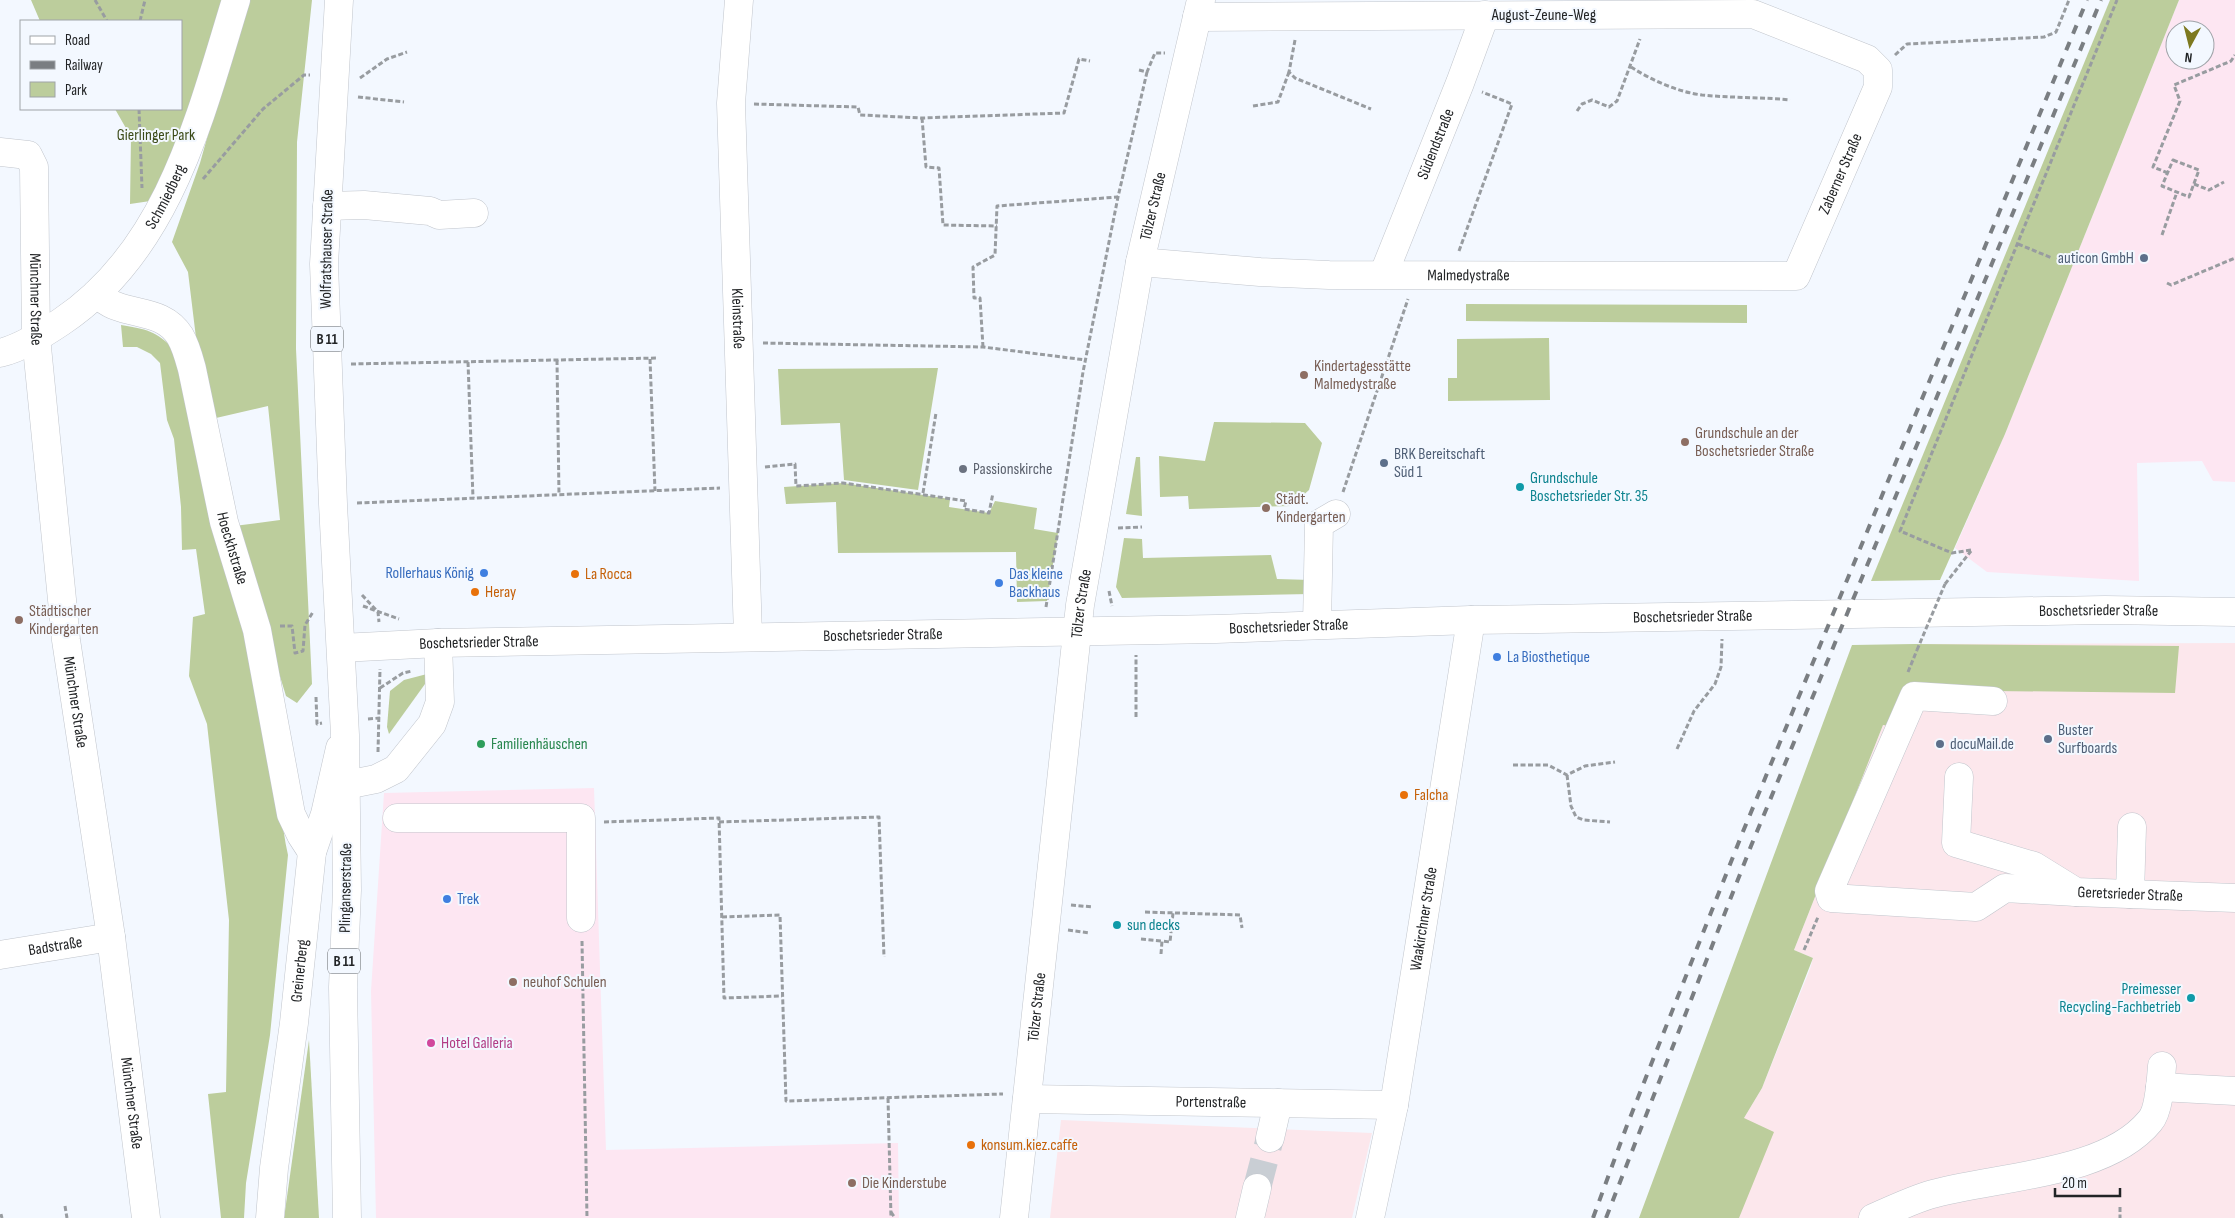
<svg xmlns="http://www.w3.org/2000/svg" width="2235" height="1218" font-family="'Sofia Sans Condensed',sans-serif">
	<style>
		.commercial { fill: #fde6f2; fill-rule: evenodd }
		.industrial { fill: #fce7ec }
		.green { fill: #bccd9c }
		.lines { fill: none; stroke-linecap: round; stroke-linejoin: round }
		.minor-tunnel { stroke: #c9ced4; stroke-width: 28; stroke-dasharray: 28 14; stroke-linecap: butt }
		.minor-casing { stroke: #c1c5cc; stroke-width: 29 }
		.major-casing { stroke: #c1c5cc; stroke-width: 29 }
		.path { stroke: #989ca0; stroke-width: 3; stroke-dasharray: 5 2.5; stroke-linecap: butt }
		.minor { stroke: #fff; stroke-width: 28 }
		.major { stroke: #fff; stroke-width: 28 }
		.rail { stroke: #7a7e82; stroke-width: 4; stroke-dasharray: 9 9; stroke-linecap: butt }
		.path-bridge { stroke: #989ca0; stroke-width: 3; stroke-dasharray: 5 2.5; stroke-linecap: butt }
		.service-dot { fill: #5c6f8a; stroke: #f3f8ff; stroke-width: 2 }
		.education-dot { fill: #8d6e63; stroke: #f3f8ff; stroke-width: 2 }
		.worship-dot { fill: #6b7280; stroke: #f3f8ff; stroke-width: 2 }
		.culture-dot { fill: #0f9aa8; stroke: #f3f8ff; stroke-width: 2 }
		.shop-dot { fill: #3f7fe0; stroke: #f3f8ff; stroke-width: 2 }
		.food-dot { fill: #e8710a; stroke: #f3f8ff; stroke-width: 2 }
		.leisure-dot { fill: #2e9e5b; stroke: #f3f8ff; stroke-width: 2 }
		.hotel-dot { fill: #d1479c; stroke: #f3f8ff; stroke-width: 2 }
		.labels { text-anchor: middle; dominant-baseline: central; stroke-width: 4; stroke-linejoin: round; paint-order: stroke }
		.shield { fill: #f3f8ff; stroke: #616467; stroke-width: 1 }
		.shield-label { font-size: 15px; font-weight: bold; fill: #222426 }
		.street-label { font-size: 16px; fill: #222426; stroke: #f3f8ff }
		.park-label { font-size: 16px; fill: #3b4a18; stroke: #f3f8ff }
		.service-label { font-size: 16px; fill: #4e5e75; stroke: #f3f8ff; text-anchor: start }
		.education-label { font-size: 16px; fill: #785e54; stroke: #f3f8ff; text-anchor: start }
		.worship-label { font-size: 16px; fill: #5b616d; stroke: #f3f8ff; text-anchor: start }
		.culture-label { font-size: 16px; fill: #0d838f; stroke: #f3f8ff; text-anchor: start }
		.shop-label { font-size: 16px; fill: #366cbe; stroke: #f3f8ff; text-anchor: start }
		.food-label { font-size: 16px; fill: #c56008; stroke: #f3f8ff; text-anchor: start }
		.leisure-label { font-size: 16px; fill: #27864d; stroke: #f3f8ff; text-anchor: start }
		.hotel-label { font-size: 16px; fill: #b23c85; stroke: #f3f8ff; text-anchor: start }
	</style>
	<rect width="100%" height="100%" fill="#f3f8ff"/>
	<g class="commercial">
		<path d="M2179 0H2235V482L2213 481 2202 461 2137 463 2139 581 1987 572 1955 548 2005 434ZM2175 30H2205V60H2175Z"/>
		<path d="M594 788 606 1150 898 1143 899 1218H376L371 991 384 793Z"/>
	</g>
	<g class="industrial">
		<path d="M2235 643V1218H1705L1744 1118 1762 1088 1810 969 1813 958 1794 950 1915 644Z"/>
		<path d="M1061 1120 1372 1133 1352 1218H1050Z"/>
	</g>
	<g class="green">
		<path d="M31 0H224L184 129 157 200 130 204 131 137 115 109H181V21H40Z"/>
		<path d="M246 0H312L297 142 296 349 312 684 297 703 286 696 234 526 280 520 268 406 216 418 197 346 188 272 172 242 200 163Z"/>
		<path d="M2110 0H2179L2005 434 1940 580 1871 581Z"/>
		<path d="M1466 304 1747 305V323L1466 321Z"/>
		<path d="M121 325C146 329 156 331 174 349 208 477 243 605 271 735 280 774 279 815 288 855L270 1035 246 1183 244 1218H221L208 1094 226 1092 229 920 207 724 189 676 193 617 205 614 196 549 182 550 181 507 174 439 167 420 160 363 151 354 137 347H123Z"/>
		<path d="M1549 338 1550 400 1448 401V378H1457V339Z"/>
		<path d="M938 368 918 490 844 480 840 423 781 425 778 369Z"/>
		<path d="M1214 422 1305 423 1322 443 1309 490 1291 506 1189 509 1188 496 1160 497 1159 456 1205 461Z"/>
		<path d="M1136 457H1140L1142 516 1126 514Z"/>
		<path d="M843 483 950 499 949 507 989 513 995 501 1037 508 1034 529 1058 533 1047 601 1017 602 1016 552 838 553 836 502 786 504 784 487Z"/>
		<path d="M1124 538 1142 539 1143 558 1271 555 1277 579 1311 580 1310 594 1122 598 1116 587Z"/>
		<path d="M1915 644 2179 646 2175 693 1912 690 1897 727 1883 725 1794 950 1813 958 1762 1088 1744 1118 1774 1132 1739 1218H1639L1852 645Z"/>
		<path d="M427 674 425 684 389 734 387 727 390 691 404 680Z"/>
		<path d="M309 1040 319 1218H284Z"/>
	</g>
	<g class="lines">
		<path class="minor-tunnel" d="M1257 1188 1270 1138"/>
		<g class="minor-casing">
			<g id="minor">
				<path id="s1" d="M739 0 731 103 748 636"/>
				<path id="s2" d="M0 152 28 155 34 167 36 337 66 640 111 937 146 1218"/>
				<path d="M327 206 364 205 430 211 439 215 474 213"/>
				<path id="s3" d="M1140 262 1260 272 1329 275 1796 276 1878 87V70L1867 59 1753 14 1197 17"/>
				<path id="s4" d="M1384 273 1460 83 1485 15"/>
				<path id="s5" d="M96 294C102 298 109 304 116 306 139 315 165 312 180 336 186 346 189 358 192 369L224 522 257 630 291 814 301 835 312 852"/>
				<path id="s6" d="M0 353C21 348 43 334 61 322 169 250 200 117 236 0"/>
				<path d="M1317 625 1319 524 1336 514"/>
				<path d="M1993 701 1914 696 1829 891 1831 898 1976 907 2005 888 2076 892"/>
				<path id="s7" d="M1959 777 1956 843 2034 866 2076 892 2235 898"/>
				<path d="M346 785 376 779 396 769 432 724 440 702 438 643"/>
				<path d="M397 818H581V918"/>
				<path d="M2130 894 2132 827"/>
				<path id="s8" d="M0 955 111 937"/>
				<path d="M2160 1087 2235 1091"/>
				<path id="s9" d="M1027 1099 1394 1105"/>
				<path d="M1270 1138 1278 1103"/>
				<path id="s10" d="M270 1218 274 1168 294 1023 312 852 325 814 340 748"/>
				<path id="s11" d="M1014 1218 1080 605 1140 262 1201 0"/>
				<path d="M1250 1218 1257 1188"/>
				<path id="s12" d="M1370 1218 1394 1105 1471 620"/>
				<path d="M1873 1218C1891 1210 1910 1201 1929 1195 1994 1176 2105 1176 2150 1121 2159 1111 2161 1079 2162 1066"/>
			</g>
		</g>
		<g class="major-casing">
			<g id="major">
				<path d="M339 0 324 264 333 504 345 735 347 890 343 987 347 1218"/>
				<path id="s13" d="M341 648 438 643 1216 629 1471 620 2105 610 2235 612"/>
			</g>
		</g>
		<g class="path">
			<path d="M95 0 107 21"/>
			<path d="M140 21 145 0"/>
			<path d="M1295 40 1289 72 1295 78 1371 109"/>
			<path d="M1895 55 1907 44 2044 37 2056 32 2069 0"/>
			<path d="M1631 67C1651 80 1678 92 1702 95 1731 98 1761 97 1790 100"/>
			<path d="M1139 70 1147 72 1155 53H1165"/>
			<path d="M360 78 387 59 407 52"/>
			<path d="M358 97 404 102"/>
			<path d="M754 104 858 107 860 115 922 118 1064 113 1079 59 1090 61"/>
			<path d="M1253 106 1278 102 1289 72"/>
			<path d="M139 109 142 188"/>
			<path d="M1577 111 1582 104 1592 100 1609 107 1617 101 1640 39"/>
			<path d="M922 118 926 167 939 168 943 225 997 226"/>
			<path d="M2173 160 2199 170 2189 197 2162 186Z"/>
			<path d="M2168 173 2153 167 2180 101 2174 85 2231 61 2235 55"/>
			<path d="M203 179 263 109 304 75H310"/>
			<path d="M2194 184 2209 190 2224 182"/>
			<path d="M2162 235 2177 192"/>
			<path d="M2018 244 2052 258"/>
			<path d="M1459 251 1512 104 1482 92"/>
			<path d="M2167 283 2171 285 2235 258"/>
			<path d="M763 343 983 347 1086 360"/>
			<path d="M983 347 980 298H974L973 267 995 255 997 206 1118 197"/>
			<path d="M650 359 655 491"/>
			<path d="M557 360 559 495"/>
			<path d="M468 362 473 498"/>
			<path d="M351 364 658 358"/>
			<path d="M765 467 795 464 796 486 843 483 966 501 964 509 989 513 993 493"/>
			<path d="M1343 492 1408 299"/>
			<path d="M923 493 936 413"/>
			<path d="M357 503 720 488"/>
			<path d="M1118 528 1142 527"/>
			<path d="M1971 550 1952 553 1900 531 2117 0"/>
			<path d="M1945 584 1971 551"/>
			<path d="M1109 591 1112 606"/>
			<path d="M362 595 378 612 379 622"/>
			<path d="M363 606 399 619"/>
			<path d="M1046 607 1083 372 1118 197 1147 72"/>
			<path d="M280 626H292L295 653 303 651 305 625 313 612"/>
			<path d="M1908 672 1917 650"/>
			<path d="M380 688 403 673 412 671"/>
			<path d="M316 697 317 724 322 723"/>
			<path d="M1136 717V655"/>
			<path d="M368 719 380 718"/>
			<path d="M1677 749 1694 711 1715 684 1721 667 1722 639"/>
			<path d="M378 752 380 669"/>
			<path d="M1513 765H1548L1567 775 1585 766 1615 762"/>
			<path d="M1567 775 1571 806 1576 817 1584 820 1610 822"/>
			<path d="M604 822 719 818 724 998 782 996"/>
			<path d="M719 822 879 817 884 957"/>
			<path d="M1071 905 1093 907"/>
			<path d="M1145 912 1240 915 1242 928"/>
			<path d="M722 917 780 915 786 1101 1003 1094"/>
			<path d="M1068 930 1090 933"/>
			<path d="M1141 939 1162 941"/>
			<path d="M582 941 587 1218"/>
			<path d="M1804 950 1818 917"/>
			<path d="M1161 954 1162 941 1170 942 1173 913"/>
			<path d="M888 1098 891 1218"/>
			<path d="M65 1206 67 1218"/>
			<path d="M2120 1207V1218"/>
			<path d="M891 1212 895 1218"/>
			<path d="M1 1214 2 1218"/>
		</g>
		<use href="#minor" class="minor"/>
		<use href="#major" class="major"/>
		<g class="rail">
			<path d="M1593 1218 1626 1128 1742 834 2087 0"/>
			<path d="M1606 1218 1751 846 2101 0"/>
		</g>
		<path class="path-bridge" d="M1917 650 1945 584"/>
	</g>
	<g class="service-dot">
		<circle cx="2144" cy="258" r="5"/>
		<circle cx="1384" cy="463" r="5"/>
		<circle cx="2048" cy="739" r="5"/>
		<circle cx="1940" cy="744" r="5"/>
	</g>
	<g class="education-dot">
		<circle cx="1304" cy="375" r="5"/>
		<circle cx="1685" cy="442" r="5"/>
		<circle cx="1266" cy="508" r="5"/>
		<circle cx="19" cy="620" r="5"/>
		<circle cx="513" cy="982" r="5"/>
		<circle cx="852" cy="1183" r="5"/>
	</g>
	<circle class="worship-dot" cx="963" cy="469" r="5"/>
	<g class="culture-dot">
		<circle cx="1520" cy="487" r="5"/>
		<circle cx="1117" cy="925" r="5"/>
		<circle cx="2191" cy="998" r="5"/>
	</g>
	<g class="shop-dot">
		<circle cx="484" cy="573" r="5"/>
		<circle cx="999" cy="583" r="5"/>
		<circle cx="1497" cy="657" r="5"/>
		<circle cx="447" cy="899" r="5"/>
	</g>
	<g class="food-dot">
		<circle cx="575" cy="574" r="5"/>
		<circle cx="475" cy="592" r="5"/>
		<circle cx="1404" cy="795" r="5"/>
		<circle cx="971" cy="1145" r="5"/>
	</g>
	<circle class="leisure-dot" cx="481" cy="744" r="5"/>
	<circle class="hotel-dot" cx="431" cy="1043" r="5"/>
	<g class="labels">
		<g class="shield">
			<rect x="311" y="326.5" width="32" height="25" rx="4"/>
			<rect x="328" y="948.5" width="32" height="25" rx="4"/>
		</g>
		<g class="shield-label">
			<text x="327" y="339">B 11</text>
			<text x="344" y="961">B 11</text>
		</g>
		<g class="street-label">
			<text x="1544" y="15">August-Zeune-Weg</text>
			<text stroke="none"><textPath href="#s4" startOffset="139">Südendstraße</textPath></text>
			<text stroke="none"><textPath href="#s3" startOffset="768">Zaberner Straße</textPath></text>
			<text stroke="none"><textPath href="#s6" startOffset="234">Schmiedberg</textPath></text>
			<text stroke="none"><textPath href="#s11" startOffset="1022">Tölzer Straße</textPath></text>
			<text transform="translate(327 249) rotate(-89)">Wolfratshauser Straße</text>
			<text stroke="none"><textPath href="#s3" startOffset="329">Malmedystraße</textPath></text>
			<text stroke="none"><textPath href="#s2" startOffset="174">Münchner Straße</textPath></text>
			<text stroke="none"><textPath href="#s1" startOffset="319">Kleinstraße</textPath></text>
			<text stroke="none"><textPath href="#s5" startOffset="315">Hoeckhstraße</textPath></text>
			<text stroke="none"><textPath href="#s11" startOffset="618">Tölzer Straße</textPath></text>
			<text stroke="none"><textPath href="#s13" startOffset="1758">Boschetsrieder Straße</textPath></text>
			<text stroke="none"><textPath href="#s13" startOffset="1352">Boschetsrieder Straße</textPath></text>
			<text stroke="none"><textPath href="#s13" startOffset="948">Boschetsrieder Straße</textPath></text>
			<text stroke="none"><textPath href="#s13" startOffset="542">Boschetsrieder Straße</textPath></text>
			<text stroke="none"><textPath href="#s13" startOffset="138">Boschetsrieder Straße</textPath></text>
			<text stroke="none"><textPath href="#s2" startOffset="579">Münchner Straße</textPath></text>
			<text transform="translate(346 888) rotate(-89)">Plinganserstraße</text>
			<text stroke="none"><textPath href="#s7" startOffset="251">Geretsrieder Straße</textPath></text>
			<text stroke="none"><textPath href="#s12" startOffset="304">Waakirchner Straße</textPath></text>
			<text stroke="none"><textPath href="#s8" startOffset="56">Badstraße</textPath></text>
			<text stroke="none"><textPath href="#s10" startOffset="249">Greinerberg</textPath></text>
			<text stroke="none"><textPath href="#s11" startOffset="212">Tölzer Straße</textPath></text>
			<text stroke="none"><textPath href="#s9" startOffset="184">Portenstraße</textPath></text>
			<text stroke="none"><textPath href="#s2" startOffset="984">Münchner Straße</textPath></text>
		</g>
		<g class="park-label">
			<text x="156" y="135">Gierlinger Park</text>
		</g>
		<g class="service-label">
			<text x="2134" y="258" text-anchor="end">auticon GmbH</text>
			<text x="1394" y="454">BRK Bereitschaft<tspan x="1394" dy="18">Süd 1</tspan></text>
			<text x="2058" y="730">Buster<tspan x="2058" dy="18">Surfboards</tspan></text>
			<text x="1950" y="744">docuMail.de</text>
		</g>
		<g class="education-label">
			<text x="1314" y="366">Kindertagesstätte<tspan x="1314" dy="18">Malmedystraße</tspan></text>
			<text x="1695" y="433">Grundschule an der<tspan x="1695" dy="18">Boschetsrieder Straße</tspan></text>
			<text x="1276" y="499">Städt.<tspan x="1276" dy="18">Kindergarten</tspan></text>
			<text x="29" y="611">Städtischer<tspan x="29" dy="18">Kindergarten</tspan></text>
			<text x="523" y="982">neuhof Schulen</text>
			<text x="862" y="1183">Die Kinderstube</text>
		</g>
		<g class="worship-label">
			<text x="973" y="469">Passionskirche</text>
		</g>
		<g class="culture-label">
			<text x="1530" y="478">Grundschule<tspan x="1530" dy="18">Boschetsrieder Str. 35</tspan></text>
			<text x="1127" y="925">sun decks</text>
			<text x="2181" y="989" text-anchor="end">Preimesser<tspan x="2181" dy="18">Recycling-Fachbetrieb</tspan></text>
		</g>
		<g class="shop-label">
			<text x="474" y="573" text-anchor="end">Rollerhaus König</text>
			<text x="1009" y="574">Das kleine<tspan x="1009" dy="18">Backhaus</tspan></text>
			<text x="1507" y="657">La Biosthetique</text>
			<text x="457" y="899">Trek</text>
		</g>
		<g class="food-label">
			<text x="585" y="574">La Rocca</text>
			<text x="485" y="592">Heray</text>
			<text x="1414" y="795">Falcha</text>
			<text x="981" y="1145">konsum.kiez.caffe</text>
		</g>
		<g class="leisure-label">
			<text x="491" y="744">Familienhäuschen</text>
		</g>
		<g class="hotel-label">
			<text x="441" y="1043">Hotel Galleria</text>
		</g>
	</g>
	<rect x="20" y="20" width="162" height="90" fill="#f3f8ff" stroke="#9fa3a8"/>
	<rect x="30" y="36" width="25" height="8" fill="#ffffff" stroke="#9fa3a8"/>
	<text x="65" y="45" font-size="15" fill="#222426">Road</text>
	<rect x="30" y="61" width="25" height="8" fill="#7a7e82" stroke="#9fa3a8"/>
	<text x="65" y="70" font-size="15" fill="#222426">Railway</text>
	<rect x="30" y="82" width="25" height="15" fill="#bccd9c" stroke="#9fa3a8"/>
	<text x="65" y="95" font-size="15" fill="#222426">Park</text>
	<g transform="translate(2190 45) rotate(187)"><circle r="24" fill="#f3f8ff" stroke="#9fa3a8"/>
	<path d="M0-4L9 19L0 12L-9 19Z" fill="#7d791f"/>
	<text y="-8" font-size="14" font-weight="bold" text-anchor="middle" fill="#222426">N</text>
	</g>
	<path d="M2055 1188v8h65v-8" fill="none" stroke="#222426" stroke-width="2.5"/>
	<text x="2062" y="1188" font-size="15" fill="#222426" stroke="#f3f8ff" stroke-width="4" paint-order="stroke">20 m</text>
</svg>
